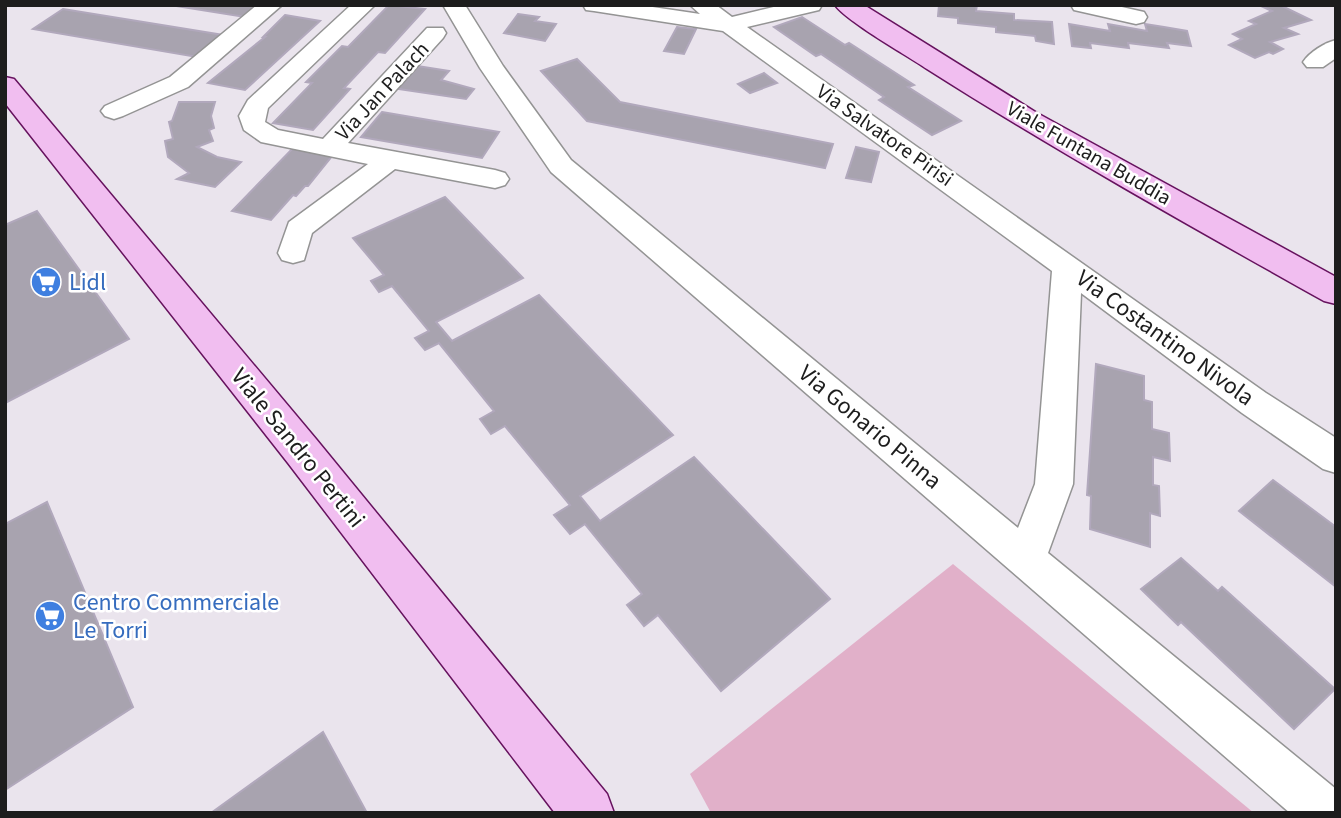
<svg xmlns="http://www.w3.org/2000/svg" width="1341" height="818" font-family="'Source Sans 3',sans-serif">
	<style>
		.grass { fill: #e1b0c9 }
		.building { fill: #a8a3af; stroke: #b1a8bc; stroke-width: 2 }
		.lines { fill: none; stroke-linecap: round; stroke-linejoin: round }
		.street-casing { stroke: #949494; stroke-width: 3 }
		.secondary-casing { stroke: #66125e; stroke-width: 3 }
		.street { fill: #fff; fill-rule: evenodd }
		.secondary { fill: #f1bef0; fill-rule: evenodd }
		.labels { text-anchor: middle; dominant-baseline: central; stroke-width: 5; stroke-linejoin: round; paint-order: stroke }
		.far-street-label { font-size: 21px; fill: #1d1d1d; stroke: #fff }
		.shop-label { font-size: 24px; fill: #366cbe; stroke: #fff; text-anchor: start }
		.street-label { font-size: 24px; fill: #1d1d1d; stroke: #fff }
	</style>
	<rect width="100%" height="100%" fill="#eae4ed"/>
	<path class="grass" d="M953 564 1254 813H711L690 774Z"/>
	<g class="building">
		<path d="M170 5H260L245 17Z"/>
		<path d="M389 5 425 9 385 53 378 52 344 88 350 89 313 130 273 123 312 83 306 82 342 46 348 47Z"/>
		<path d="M939 5H977L976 11 1014 14V20L1052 22 1054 44 1036 41 1035 36 996 32V27L958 23V18L938 16Z"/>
		<path d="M1267 5H1280L1311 20 1284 28 1298 34 1270 42 1283 49 1273 54 1269 52 1255 58 1229 45 1242 39 1233 34 1256 24 1249 21 1272 11 1263 7Z"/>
		<path d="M63 9 223 35 197 57 33 29Z"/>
		<path d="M518 14 539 17 535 21 556 24 545 41 504 33Z"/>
		<path d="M285 15 320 21 245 90 208 83 265 37H263Z"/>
		<path d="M802 17 845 45 849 43 914 85 908 87 961 121 932 135 879 100 884 97 821 54 816 56 774 27Z"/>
		<path d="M1069 24 1110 31 1108 24 1147 31 1145 24 1164 27 1187 31 1191 46 1167 43 1169 48 1128 43 1129 48 1090 43 1091 48 1072 46Z"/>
		<path d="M677 27 696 29 684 54 664 51Z"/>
		<path d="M577 59 620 102 833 144 825 168 587 121 541 71Z"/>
		<path d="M411 65 449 71 441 80 474 89 466 99 392 88Z"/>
		<path d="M764 73 777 83 750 93 738 84Z"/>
		<path d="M179 102H215L211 116 214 128 209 130 213 141 197 147 217 157 241 162 215 187 177 179 189 173 168 157 165 141 173 139 169 122 172 121Z"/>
		<path d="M382 112 499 132 482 158 361 137Z"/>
		<path d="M294 147 333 155 308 186H305L296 196 293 195 271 220 232 211Z"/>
		<path d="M856 147 879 152 871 182 846 178Z"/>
		<path d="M445 197 523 278 436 322 452 341 539 295 673 435 580 496 600 521 694 457 830 599 721 691 658 615 644 626 627 605 642 594 585 524 570 534 554 515 570 505 505 426 491 434 480 419 494 411 439 343 425 350 415 338 429 331 392 286 379 292 371 281 384 275 353 238Z"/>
		<path d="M37 211 129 339 5 403V225Z"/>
		<path d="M1096 364 1144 376V400L1152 402V429L1169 433 1170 461 1153 457V485L1159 486 1160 516 1150 513V547L1090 529 1091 496 1087 495Z"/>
		<path d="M1273 480 1336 527V587L1239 511Z"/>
		<path d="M47 502 133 707 5 790V524Z"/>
		<path d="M1181 558 1218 591 1222 587 1335 689 1294 729 1181 622 1178 625 1141 589Z"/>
		<path d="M323 732 367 813H211Z"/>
	</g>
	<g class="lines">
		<g class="street-casing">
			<g id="street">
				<path d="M257 5H282L188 87 123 116 114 119 105 116 101 111 105 106 170 77Z"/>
				<path d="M351 5H375L268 108 265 122 278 130 323 139 427 28H443L446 33 443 38 348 143 495 170 505 173 509 179 505 185 495 188 395 169 312 233 304 260 293 263 282 260 278 253 289 222 368 164 261 142 244 130 239 116 248 100Z"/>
				<path d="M443 5H465L503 66 571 160 1018 528 1035 484 1052 271 723 31 594 11 586 10 583 5H639L700 14 690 5H716L732 17 782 5H822L819 10 747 27 1266 393 1336 438V473L1323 469 1242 413 1081 293 1073 484 1048 553 1336 789V813H1290L551 172 480 68Z"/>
				<path d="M1071 5H1113L1144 12 1147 17 1144 22 1136 24 1074 10Z"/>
				<path d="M1336 40V58L1323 67H1307L1303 62C1310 52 1324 43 1336 40Z"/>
			</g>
		</g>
		<g class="secondary-casing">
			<g id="secondary">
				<path d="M835 5H864L1037 113 1336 277V304L1324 301C1190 226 1056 151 927 69 908 56 846 21 835 5Z"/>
				<path d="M5 77 14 79 316 439 607 794 614 813H555L288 463 5 103Z"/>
			</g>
		</g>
		<use href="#street" class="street"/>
		<use href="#secondary" class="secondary"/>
	</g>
	<defs>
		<g id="supermarket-disc" transform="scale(1.575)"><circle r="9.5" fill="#3f7fe0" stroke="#fff"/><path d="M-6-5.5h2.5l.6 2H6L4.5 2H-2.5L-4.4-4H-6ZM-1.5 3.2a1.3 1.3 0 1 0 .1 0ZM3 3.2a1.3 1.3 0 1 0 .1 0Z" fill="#fff"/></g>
	</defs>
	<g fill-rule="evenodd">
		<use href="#supermarket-disc" x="46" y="282"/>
		<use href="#supermarket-disc" x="50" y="616"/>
	</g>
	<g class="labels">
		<g class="far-street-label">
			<text transform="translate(382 91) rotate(-47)">Via Jan Palach</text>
			<text transform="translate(885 135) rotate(35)">Via Salvatore Pirisi</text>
			<text transform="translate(1089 153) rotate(30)">Viale Funtana Buddia</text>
		</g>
		<g class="shop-label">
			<text x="69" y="282">Lidl</text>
			<text x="73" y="602">Centro Commerciale<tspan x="73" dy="28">Le Torri</tspan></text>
		</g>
		<g class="street-label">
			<text transform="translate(1165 338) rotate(36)">Via Costantino Nivola</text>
			<text transform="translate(870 427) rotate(40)">Via Gonario Pinna</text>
			<text transform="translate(298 448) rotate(51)">Viale Sandro Pertini</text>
		</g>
	</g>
	<rect width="1341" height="818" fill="none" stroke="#1d1d1d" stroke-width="14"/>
</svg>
